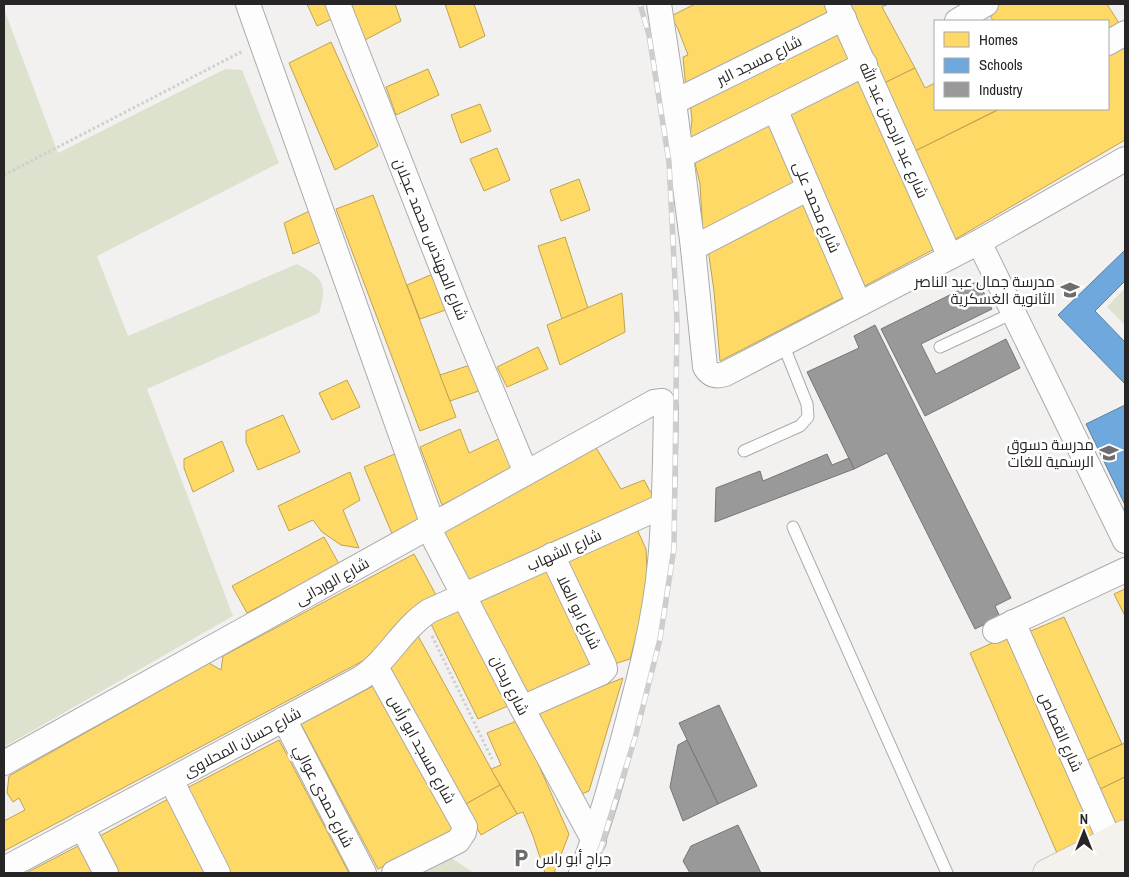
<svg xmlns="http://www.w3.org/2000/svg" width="1129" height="877" font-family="'Archivo Narrow',Cairo,sans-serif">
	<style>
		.green { fill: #dce2ce }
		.homes { fill: #ffd966; stroke: #bea352 }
		.schools { fill: #6fa8dc; stroke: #5981a5 }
		.industry { fill: #999; stroke: #777676 }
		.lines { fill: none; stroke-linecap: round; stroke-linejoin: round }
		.service-casing { stroke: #acabaa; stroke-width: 13 }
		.minor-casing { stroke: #acabaa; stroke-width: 26 }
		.secondary-casing { stroke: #acabaa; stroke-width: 29 }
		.path { stroke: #d0cfcf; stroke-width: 3; stroke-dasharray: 2.5 2.5; stroke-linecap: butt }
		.service { stroke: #fdfdfd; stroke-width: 11 }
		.minor { stroke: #fdfdfd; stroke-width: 24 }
		.secondary { stroke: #f3f2ed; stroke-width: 28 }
		.rail-casing { stroke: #cecdcd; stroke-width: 5.5 }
		.rail { stroke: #fff; stroke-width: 4; stroke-dasharray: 11; stroke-linecap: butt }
		.labels { text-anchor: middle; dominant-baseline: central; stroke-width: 5; stroke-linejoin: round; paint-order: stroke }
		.street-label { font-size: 15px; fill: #272525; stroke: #fff }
		.poi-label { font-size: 15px; fill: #272525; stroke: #fff; text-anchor: end }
	</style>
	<rect width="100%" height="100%" fill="#f3f1f0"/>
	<g class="green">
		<path d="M4 9 58 153 225 69 242 70 279 163 97 256 128 336 297 264C323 278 328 283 319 313L147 389 233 616 4 747Z"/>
		<path d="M1125 288V325L1107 307Z"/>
		<path d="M447 855 474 873H413Z"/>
	</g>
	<g class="homes">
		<path d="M307 4H334L338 16 317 26Z"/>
		<path d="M350 4H395L401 21 365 40Z"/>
		<path d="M445 4H474L485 36 460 48Z"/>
		<path d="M695 4H829L834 13 686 89 683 57 688 55 678 29 671 16Z"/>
		<path d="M846 4H888L882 7 915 68 882 84Z"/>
		<path d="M996 4H1107L1124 31 1108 40V21H993L987 9Z"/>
		<path d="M840 27 855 59 689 144 692 120 690 102Z"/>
		<path d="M331 42 378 146 335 170 289 63Z"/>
		<path d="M1125 45V140L954 240 915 151 1000 109H1108V54Z"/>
		<path d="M915 68 925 88 935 83V109H999L915 151 882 84Z"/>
		<path d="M428 69 439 95 396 115 386 87Z"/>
		<path d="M861 73 938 247 859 289 783 113Z"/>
		<path d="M480 104 491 131 461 143 451 115Z"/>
		<path d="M770 119 799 186 703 235 700 184 694 159Z"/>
		<path d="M497 148 510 180 484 191 470 159Z"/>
		<path d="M579 179 590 210 561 221 550 190Z"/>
		<path d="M373 195 456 417 420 431 336 209Z"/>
		<path d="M805 199 846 296 720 361 714 291 708 249Z"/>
		<path d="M316 208 325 240 293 254 284 223Z"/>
		<path d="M565 237 588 308 562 319 538 246Z"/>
		<path d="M442 270 454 307 420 319 407 285Z"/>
		<path d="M622 293 625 332 560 365 547 325Z"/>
		<path d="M538 347 548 369 507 387 497 367Z"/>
		<path d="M479 362 490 387 450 401 440 375Z"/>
		<path d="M347 380 360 407 332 420 319 393Z"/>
		<path d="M283 415 300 452 258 470 246 442V431Z"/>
		<path d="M460 429 469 453 505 436 520 466 442 505 420 447Z"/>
		<path d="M222 441 234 471 193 492 184 468V459Z"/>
		<path d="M595 446 621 489 644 480 656 502 466 586 435 530Z"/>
		<path d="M404 450 429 515 393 536 364 467Z"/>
		<path d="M350 472 360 500 343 510 359 548 341 545 322 532 313 520 289 531 278 506Z"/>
		<path d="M636 527 646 549 648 593 630 659 611 665 563 561Z"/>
		<path d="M324 537 339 564 247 613 232 586Z"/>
		<path d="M414 554 436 595 434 602 374 655 4 851V821L25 810 19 798 13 802 7 793 9 776 209 663 221 670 223 656Z"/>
		<path d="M550 567 598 672 523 699 471 602Z"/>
		<path d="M1125 589V616L1114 594Z"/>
		<path d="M459 606 510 705 478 719 430 622Z"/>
		<path d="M1064 617 1122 744 1083 762 1026 633Z"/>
		<path d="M417 634 500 785 464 805 390 668Z"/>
		<path d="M1010 635 1101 840 1060 860 970 653Z"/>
		<path d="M623 678 589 791 574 797 531 714Z"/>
		<path d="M377 684 454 829 378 869 301 724Z"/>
		<path d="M519 720 569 834 554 873H545L533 836 523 812 517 814 491 769 501 765 487 733Z"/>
		<path d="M279 740 349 873H229L185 789Z"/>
		<path d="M1125 743V777L1096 791 1083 762Z"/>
		<path d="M1125 777V832L1116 836 1096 791Z"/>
		<path d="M500 785 517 814 481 835 464 805Z"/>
		<path d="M168 799 205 873H117L98 837Z"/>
		<path d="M82 844 97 873H26Z"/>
	</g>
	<g class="schools">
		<path d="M1125 250V281L1095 311 1125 342V384L1058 315Z"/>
		<path d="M1125 405V505L1086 424Z"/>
	</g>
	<g class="industry">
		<path d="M978 281 992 309 921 344 936 374 1006 339 1020 368 925 416 881 329Z"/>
		<path d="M875 325 1011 598 995 606 1000 617 975 629 887 453 854 469 807 372 859 348 854 336Z"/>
		<path d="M827 454 832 465 849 458 854 469 715 522 716 488 760 471 763 481Z"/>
		<path d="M719 705 757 786 718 804 679 723Z"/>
		<path d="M687 740 718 804 683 821 670 787 678 745Z"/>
		<path d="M738 825 761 873H690L683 861 691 846Z"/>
	</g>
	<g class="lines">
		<g class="service-casing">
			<g id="service">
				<path d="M940 347 1013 313"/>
				<path d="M744 451 800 426 808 417 807 404 783 344"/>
				<path d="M793 527 947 873"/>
			</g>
		</g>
		<g class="minor-casing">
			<g id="minor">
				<path d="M248 4 433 525"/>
				<path d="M338 4 458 309 526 473"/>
				<path d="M659 4 674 102 693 248 705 367C710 375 716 377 725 374L979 242 1125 159"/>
				<path d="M837 4 950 257"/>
				<path d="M957 21 986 4"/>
				<path d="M1108 43 1125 33"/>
				<path d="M674 102 844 18"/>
				<path d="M775 109 859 304"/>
				<path d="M681 156 865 64"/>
				<path d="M979 242 1125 541"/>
				<path d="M693 248 809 188"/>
				<path d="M428 527 522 708 594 841"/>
				<path d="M1013 622 1110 841"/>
				<path d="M995 631 1125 570"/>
				<path d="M376 667 465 827 464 832 458 841 394 873"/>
				<path d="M522 708 601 673 605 669 604 665 552 555"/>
				<path d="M284 719 364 873"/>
				<path d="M4 763 654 402 662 401 666 406C665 458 665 510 660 562 655 619 640 676 625 732 612 780 599 827 581 873"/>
				<path d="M171 780 218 873"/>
				<path d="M82 827 106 873"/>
				<path d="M4 869 361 678C388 660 402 629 429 611L663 506"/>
			</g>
		</g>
		<g class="secondary-casing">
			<g id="secondary">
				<path d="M1047 873 1125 834"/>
				<path d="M1091 873 1125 856"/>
			</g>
		</g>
		<g class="path">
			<path d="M4 175 243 51"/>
			<path d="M432 636 492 759"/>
		</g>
		<use href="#service" class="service"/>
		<use href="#minor" class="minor"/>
		<use href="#secondary" class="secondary"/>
		<g class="rail-casing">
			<path id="rail" d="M593 873 635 738 660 639 674 548 677 321 669 162 649 35 640 4"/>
		</g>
		<use href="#rail" class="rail"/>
	</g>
	<defs>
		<g id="school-bare" transform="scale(1.5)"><path d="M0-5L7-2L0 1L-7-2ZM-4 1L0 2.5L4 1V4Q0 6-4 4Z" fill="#6e6c6c" stroke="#fff" stroke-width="2.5" paint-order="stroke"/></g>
		<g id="parking-bare" transform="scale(1.5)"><path d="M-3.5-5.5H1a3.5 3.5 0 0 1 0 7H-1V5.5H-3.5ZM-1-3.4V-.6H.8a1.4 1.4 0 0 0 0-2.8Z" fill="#6e6c6c" stroke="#fff" stroke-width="2.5" paint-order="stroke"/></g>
	</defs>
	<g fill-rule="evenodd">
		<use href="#school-bare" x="1070" y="290"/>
		<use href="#school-bare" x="1109" y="453"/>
		<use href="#parking-bare" x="521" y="858"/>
	</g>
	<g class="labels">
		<g class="street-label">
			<text transform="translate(759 60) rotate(-26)">شارع مسجد البر</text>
			<text transform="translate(894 130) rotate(66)">شارع عبد الرحمن عبد الله</text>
			<text transform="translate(817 207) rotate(67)">شارع محمد على</text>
			<text transform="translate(431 239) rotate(68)">شارع المهندس محمد عجلان</text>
			<text transform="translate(564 550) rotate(-24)">شارع الشهاب</text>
			<text transform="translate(332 581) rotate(-29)">شارع الوردانى</text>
			<text transform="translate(579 612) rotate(64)">شارع ابو العلا</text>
			<text transform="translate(510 685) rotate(63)">شارع ريحان</text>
			<text transform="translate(1061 732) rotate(66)">شارع القصاص</text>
			<text transform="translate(242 742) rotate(-28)">شارع حسان المحلاوى</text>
			<text transform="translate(422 749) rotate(61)">شارع مسجد ابو رأس</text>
			<text transform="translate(324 796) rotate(63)">شارع حمدى عوالي</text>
		</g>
		<g class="poi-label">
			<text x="1055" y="281">مدرسة جمال عبد الناصر<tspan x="1055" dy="17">الثانوية الغسكرية</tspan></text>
			<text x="1094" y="444">مدرسة دسوق<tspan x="1094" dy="17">الرسمية للغات</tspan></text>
			<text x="536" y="858" text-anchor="start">جراج أبو راس</text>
		</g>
	</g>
	<rect width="1129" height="877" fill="none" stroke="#272525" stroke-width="10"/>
	<rect x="934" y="20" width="175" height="90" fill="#ffffff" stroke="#a9a8a8"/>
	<rect x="944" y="32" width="25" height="15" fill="#ffd966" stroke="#a9a8a8"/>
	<text x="979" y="45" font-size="15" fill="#272525">Homes</text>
	<rect x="944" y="58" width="25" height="15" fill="#6fa8dc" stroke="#a9a8a8"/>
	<text x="979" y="70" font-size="15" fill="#272525">Schools</text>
	<rect x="944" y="82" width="25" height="15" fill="#999999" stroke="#a9a8a8"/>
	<text x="979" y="95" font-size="15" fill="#272525">Industry</text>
	<g transform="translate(1084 832)" stroke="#ffffff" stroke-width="4" paint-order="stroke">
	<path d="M0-4L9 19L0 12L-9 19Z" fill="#272525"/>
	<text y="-8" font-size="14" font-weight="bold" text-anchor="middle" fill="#272525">N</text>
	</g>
</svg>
